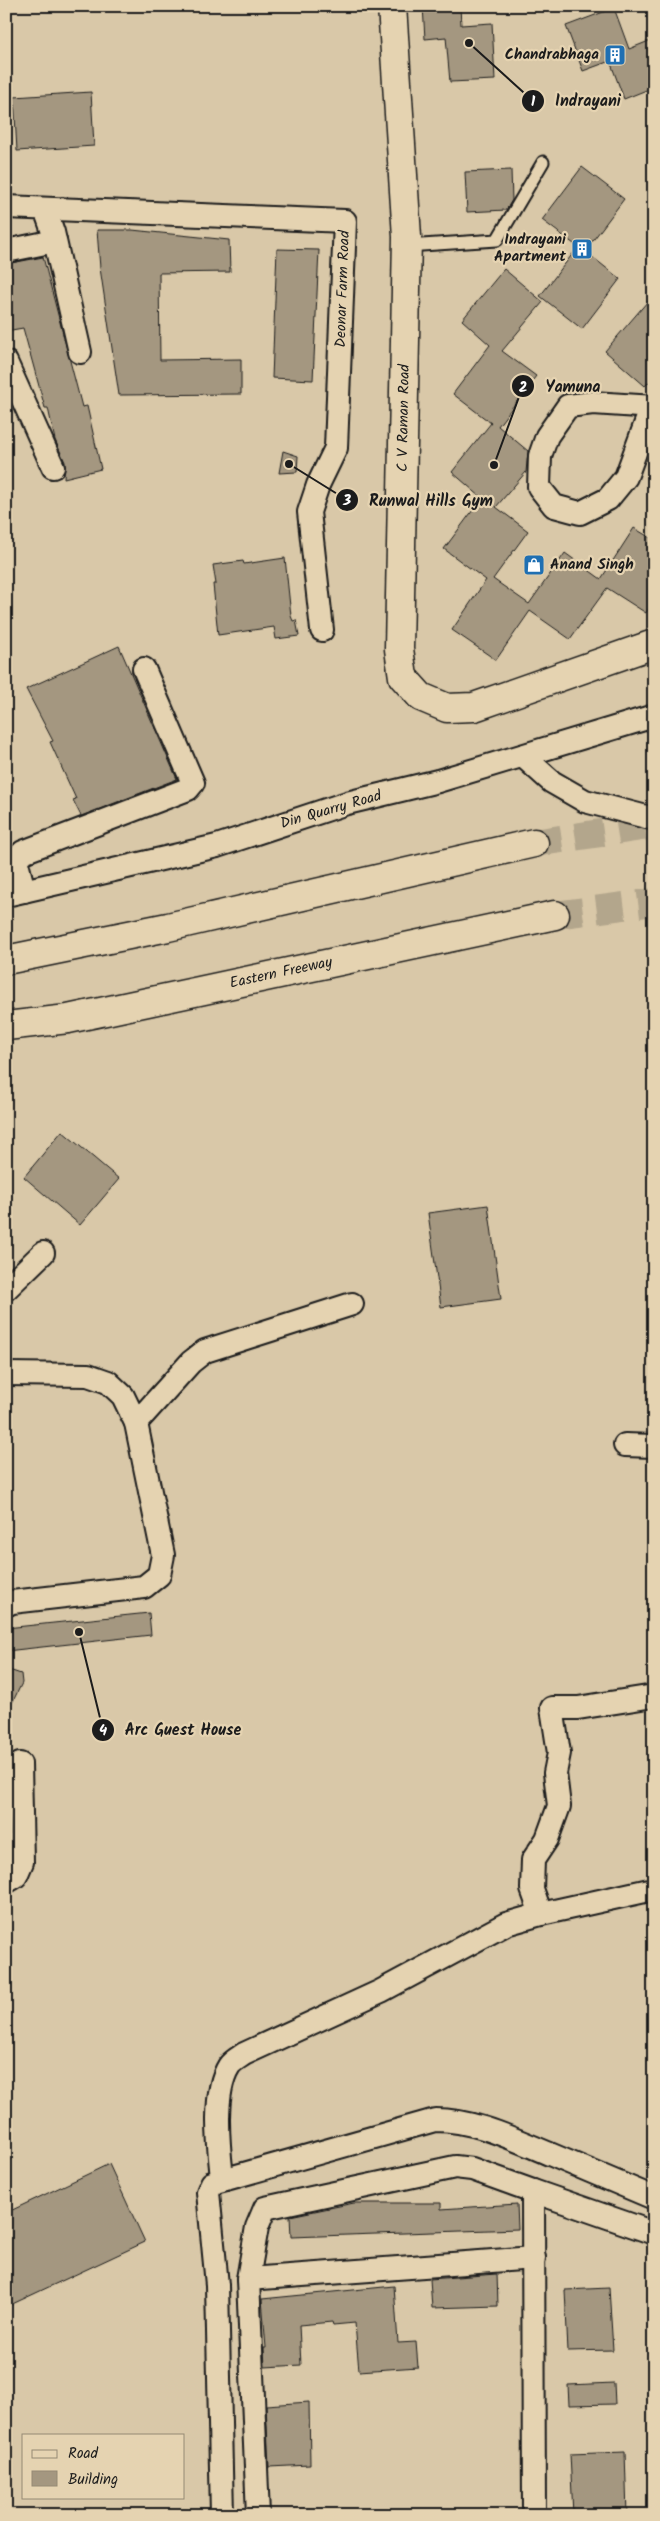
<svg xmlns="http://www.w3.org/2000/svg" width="660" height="2521" font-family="Kalam,sans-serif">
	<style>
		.building { fill: #a49780; stroke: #1c1c1c }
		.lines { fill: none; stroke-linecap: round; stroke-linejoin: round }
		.highway-tunnel { stroke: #b3a68c; stroke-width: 28; stroke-dasharray: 28 14; stroke-linecap: butt }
		.lane-casing { stroke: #1c1c1c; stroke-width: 15 }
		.street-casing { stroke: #1c1c1c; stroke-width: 26 }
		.secondary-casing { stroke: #1c1c1c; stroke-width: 31 }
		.highway-casing { stroke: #1c1c1c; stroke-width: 31 }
		.lane { stroke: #e5d3b1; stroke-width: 11 }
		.street { stroke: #e5d3b1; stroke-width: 22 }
		.secondary { stroke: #e5d3b1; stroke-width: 28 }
		.highway { stroke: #e5d3b1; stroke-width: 28 }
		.labels { text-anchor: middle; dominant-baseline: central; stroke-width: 4.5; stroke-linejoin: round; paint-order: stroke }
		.poi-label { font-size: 15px; font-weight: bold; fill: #1c1c1c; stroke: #e5d3b1; text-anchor: end }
		.street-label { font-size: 15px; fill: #1c1c1c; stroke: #e5d3b1 }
		.leader { fill: none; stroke: #1c1c1c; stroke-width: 2 }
		.callout-dot { fill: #1c1c1c; stroke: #e5d3b1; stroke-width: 2 }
		.mark-label { font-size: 15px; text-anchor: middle; font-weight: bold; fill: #fff }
		.callout-label { font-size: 16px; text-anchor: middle; font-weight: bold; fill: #1c1c1c; stroke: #e5d3b1; stroke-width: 4.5; stroke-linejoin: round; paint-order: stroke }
	</style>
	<rect width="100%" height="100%" fill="#d9c8a8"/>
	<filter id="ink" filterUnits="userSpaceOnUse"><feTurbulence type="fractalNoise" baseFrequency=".02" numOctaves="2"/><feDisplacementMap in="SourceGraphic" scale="10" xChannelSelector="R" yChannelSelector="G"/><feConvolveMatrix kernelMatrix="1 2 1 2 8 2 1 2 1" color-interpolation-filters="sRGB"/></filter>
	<g filter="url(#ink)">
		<g class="building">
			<path d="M423 6H460L461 25 492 23 495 80 450 82 446 37 425 39Z"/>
			<path d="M614 8 629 49 654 39V87L624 99 610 61 583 71 566 26Z"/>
			<path d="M91 92 94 146 17 151 14 97Z"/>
			<path d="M582 167 624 199 585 251 620 279 582 329 540 296 578 247 542 220Z"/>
			<path d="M511 170 512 200 506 210 467 212 465 172Z"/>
			<path d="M97 230H132L229 240 230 272 159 273 160 360 241 359V394L119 395 100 268Z"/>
			<path d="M277 249 319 250 313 380 272 378Z"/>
			<path d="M43 257 82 407 87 406 101 469 64 478 65 462 55 440 48 408H45L23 328 6 331V264Z"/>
			<path d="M504 269 543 302 502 351 536 376 498 426 528 451 526 472 496 507 528 531 493 579 529 604 565 553 601 579 634 528 654 540V600L646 613 607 588 570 639 530 611 496 660 452 630 486 580 444 549 482 498 452 472 491 423 453 394 490 345 462 320Z"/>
			<path d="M654 294V377L645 386 605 351Z"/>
			<path d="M283 451 298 456 297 472 279 473Z"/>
			<path d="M285 558 291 616 293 621 296 620 299 636 276 639 274 627 218 635 213 584H216L213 565 243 561 244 564Z"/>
			<path d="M119 646 177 779 81 816 73 800 76 799 50 742 53 741 26 689Z"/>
			<path d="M62 1131 119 1179 80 1225 24 1177Z"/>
			<path d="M488 1205 501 1299 441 1307 428 1213Z"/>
			<path d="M149 1613 151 1635 6 1651V1628Z"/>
			<path d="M6 1669 21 1674 22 1683 6 1715Z"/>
			<path d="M109 2164 145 2242 6 2307V2213Z"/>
			<path d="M354 2203H441V2209L517 2204 518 2229 291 2237 290 2216Z"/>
			<path d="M497 2274 498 2306 432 2308 430 2279Z"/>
			<path d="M394 2286 398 2343 416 2342 418 2367 359 2371 355 2323 333 2325 332 2322 299 2325 301 2365 265 2367 264 2348H266L262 2299Z"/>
			<path d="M609 2288 613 2350 568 2351 565 2290Z"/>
			<path d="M614 2383 615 2404 569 2405 568 2385Z"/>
			<path d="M309 2402 310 2465 269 2467 266 2405Z"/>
			<path d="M625 2452 627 2515H573L570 2454Z"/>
		</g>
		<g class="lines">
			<g class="highway-tunnel">
				<path d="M534 843 654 825"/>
				<path d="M555 915 654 902"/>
			</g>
			<g class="lane-casing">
				<path id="lane" d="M407 246 497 240 543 162"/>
			</g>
			<g class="street-casing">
				<g id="street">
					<path d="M6 207 345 221 336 448 318 485 309 512 322 630"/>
					<path d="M45 209 53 232 80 352"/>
					<path d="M6 251 55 241"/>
					<path d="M6 362 53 467"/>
					<path d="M651 409 626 477 608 499 580 513 554 506 539 487 540 456 547 436 568 406 593 403 654 407"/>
					<path d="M523 756 552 782 585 801 654 819"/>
					<path d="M24 891 16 859 23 852 188 789 193 783 144 669"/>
					<path d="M6 895 217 846 347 803 438 781 654 716"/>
					<path d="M6 1289 43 1253"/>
					<path d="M6 1374 88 1375 108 1382 123 1396 136 1423 163 1555 159 1575 144 1587 12 1602 6 1605"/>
					<path d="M136 1423 191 1362 205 1351 352 1304"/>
					<path d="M625 1445 654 1446"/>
					<path d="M6 1882 16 1876 22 1862 20 1764"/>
					<path d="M541 1914 532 1889 533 1860 547 1839 559 1806 555 1773 559 1753 552 1708H578L654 1696"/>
					<path d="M222 2178C219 2149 212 2093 229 2066 232 2061 240 2057 244 2054L381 1991 506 1924 541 1914 654 1889"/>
					<path d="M533 2191 654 2233"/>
					<path d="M248 2279 534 2258"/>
					<path d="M222 2515 217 2285 208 2192 212 2183 435 2120C476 2120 515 2140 552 2155 586 2169 620 2184 654 2198"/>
					<path d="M258 2515 248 2279 257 2227 265 2208 455 2167 472 2169 533 2191 534 2515"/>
				</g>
			</g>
			<g class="secondary-casing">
				<path id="secondary" d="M392 6 407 237 399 649 403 677 421 697 447 708 474 707 654 644"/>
			</g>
			<g class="highway-casing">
				<g id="highway">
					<path d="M6 960 168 927 534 843"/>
					<path d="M6 1026 68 1019 555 915"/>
				</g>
			</g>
			<use href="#lane" class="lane"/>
			<use href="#street" class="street"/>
			<use href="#secondary" class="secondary"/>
			<use href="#highway" class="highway"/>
		</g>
	</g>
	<defs>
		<g id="building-square" transform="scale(1.125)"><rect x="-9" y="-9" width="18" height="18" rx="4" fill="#1f6fb2" stroke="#e5d3b1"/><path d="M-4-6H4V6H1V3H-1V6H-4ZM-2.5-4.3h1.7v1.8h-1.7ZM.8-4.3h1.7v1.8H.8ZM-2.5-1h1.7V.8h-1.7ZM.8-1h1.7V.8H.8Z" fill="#fff"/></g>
		<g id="shop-square" transform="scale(1.125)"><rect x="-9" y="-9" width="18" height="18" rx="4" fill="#1f6fb2" stroke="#e5d3b1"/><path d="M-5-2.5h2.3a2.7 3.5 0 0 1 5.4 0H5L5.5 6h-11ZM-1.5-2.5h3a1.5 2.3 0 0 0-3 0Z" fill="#fff"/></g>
	</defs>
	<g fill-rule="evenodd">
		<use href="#building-square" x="615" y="55"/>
		<use href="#building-square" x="582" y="249"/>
		<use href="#shop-square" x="534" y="565"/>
	</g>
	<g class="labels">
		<g class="poi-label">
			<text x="599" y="55">Chandrabhaga</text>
			<text x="566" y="240">Indrayani<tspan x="566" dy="17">Apartment</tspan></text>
			<text x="550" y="565" text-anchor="start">Anand Singh</text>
		</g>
		<g class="street-label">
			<text transform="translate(343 289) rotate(-88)">Deonar Farm Road</text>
			<text transform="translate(404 418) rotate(-89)">C V Raman Road</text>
			<text transform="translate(331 810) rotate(-16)">Din Quarry Road</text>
			<text transform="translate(281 973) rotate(-12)">Eastern Freeway</text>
		</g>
	</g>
	<path class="leader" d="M469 43L533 101M494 465L523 386M289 464L347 500M79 1632L103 1730"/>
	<g class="callout-dot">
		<circle cx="469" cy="43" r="5"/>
		<circle cx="494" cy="465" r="5"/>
		<circle cx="289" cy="464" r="5"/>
		<circle cx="79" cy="1632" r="5"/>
		<circle cx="533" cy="101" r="12"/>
		<circle cx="523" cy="386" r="12"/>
		<circle cx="347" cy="500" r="12"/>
		<circle cx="103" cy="1730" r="12"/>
	</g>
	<g class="mark-label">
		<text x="533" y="106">1</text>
		<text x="523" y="392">2</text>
		<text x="347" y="505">3</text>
		<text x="103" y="1735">4</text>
	</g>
	<g class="callout-label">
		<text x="588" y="106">Indrayani</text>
		<text x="573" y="392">Yamuna</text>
		<text x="431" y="506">Runwal Hills Gym</text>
		<text x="183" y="1735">Arc Guest House</text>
	</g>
	<rect width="660" height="2521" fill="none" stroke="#e5d3b1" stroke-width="25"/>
	<rect x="12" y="12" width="635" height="2496" fill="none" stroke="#1c1c1c" stroke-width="2" filter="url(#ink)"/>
	<rect x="22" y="2434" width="162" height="65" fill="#e5d3b1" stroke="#958a75"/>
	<rect x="32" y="2450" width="25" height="8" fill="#e5d3b1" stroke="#958a75"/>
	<text x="68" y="2458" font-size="15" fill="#1c1c1c">Road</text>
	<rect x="32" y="2471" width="25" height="15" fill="#a49780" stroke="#958a75"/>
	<text x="68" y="2484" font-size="15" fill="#1c1c1c">Building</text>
</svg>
